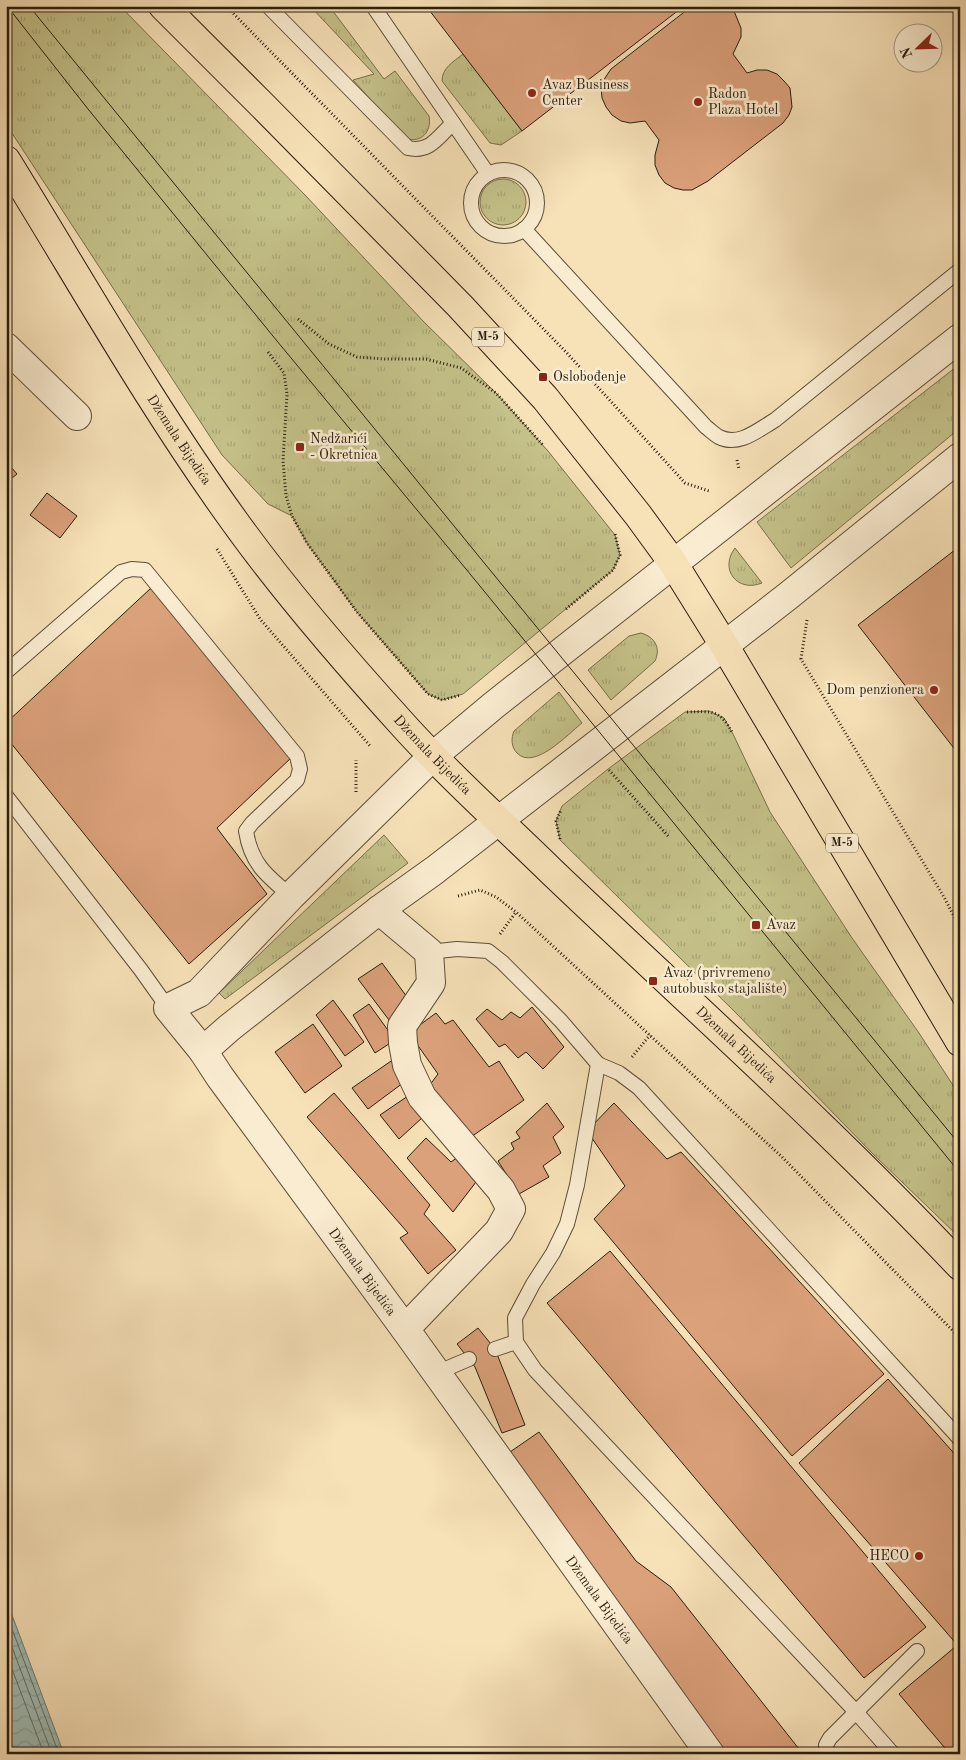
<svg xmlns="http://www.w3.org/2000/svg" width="966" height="1760" font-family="'Old Standard TT',serif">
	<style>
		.grass { fill: url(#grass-tufts); stroke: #766f4b }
		.water { fill: url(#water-waves); stroke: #6f7c71 }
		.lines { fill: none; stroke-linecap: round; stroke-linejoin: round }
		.shore { stroke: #646c60; stroke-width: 1 }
		.building { fill: #dba17b; stroke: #291d0d }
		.service-casing { stroke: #5c4e38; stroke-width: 16 }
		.minor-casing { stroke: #5c4e38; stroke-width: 30 }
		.primary-casing { stroke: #291d0d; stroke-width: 30 }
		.path { stroke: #291d0d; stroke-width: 3; stroke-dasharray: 1 2.5; stroke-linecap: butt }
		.service { stroke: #faecd0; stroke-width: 14 }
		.minor { stroke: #faecd0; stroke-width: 28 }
		.primary { stroke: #f7e1b7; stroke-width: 28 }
		.tram { stroke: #291d0d; stroke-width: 1 }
		.poi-dot { fill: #8f2418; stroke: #faecd0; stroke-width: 2 }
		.labels { text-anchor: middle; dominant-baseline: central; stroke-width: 5; stroke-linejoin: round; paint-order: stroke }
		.shield { fill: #faecd0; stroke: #685b48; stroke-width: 1 }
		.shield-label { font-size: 12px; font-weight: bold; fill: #291d0d }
		.poi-label { font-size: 14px; fill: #291d0d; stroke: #faecd0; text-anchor: start }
		.street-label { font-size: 14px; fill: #291d0d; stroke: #faecd0 }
	</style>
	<defs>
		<pattern id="grass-tufts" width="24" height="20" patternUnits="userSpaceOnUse" patternTransform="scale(1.25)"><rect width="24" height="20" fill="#c4c189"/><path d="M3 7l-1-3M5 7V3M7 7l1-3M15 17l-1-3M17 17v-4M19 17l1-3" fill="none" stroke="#a8a575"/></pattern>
		<pattern id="water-waves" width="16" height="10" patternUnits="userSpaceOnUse" patternTransform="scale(1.25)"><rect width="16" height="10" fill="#9ebcb4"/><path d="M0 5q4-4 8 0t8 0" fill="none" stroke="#88a19a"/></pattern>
	</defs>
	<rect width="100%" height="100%" fill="#f7e1b7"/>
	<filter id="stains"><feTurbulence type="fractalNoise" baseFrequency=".004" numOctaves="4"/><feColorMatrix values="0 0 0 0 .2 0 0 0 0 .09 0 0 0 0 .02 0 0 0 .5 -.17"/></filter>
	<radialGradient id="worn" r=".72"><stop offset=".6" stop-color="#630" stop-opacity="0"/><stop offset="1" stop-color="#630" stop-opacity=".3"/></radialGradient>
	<g class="grass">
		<path d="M6 6H120L306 196 424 322 496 393 548 451 615 535 620 555 613 570 463 694 442 700 428 694 357 612 307 543 292 516 268 504 222 455 6 124Z"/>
		<path d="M310 6H329L384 79 395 71 429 116C432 132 421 144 405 138L353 80 374 74Z"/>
		<path d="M463 54 522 131 501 145 490 143 442 81C442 68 453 62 463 54Z"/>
		<circle cx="503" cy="202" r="23"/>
		<path d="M960 364V428L791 568 757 522Z"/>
		<path d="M735 548 762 583C737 593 719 569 735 548Z"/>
		<path d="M641 633C655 637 661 648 655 661L611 700 588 670 629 636Z"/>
		<path d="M559 692 582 723C568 734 534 771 517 753 511 747 511 738 514 731Z"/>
		<path d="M709 711 724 718 733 734 770 812 852 938 919 1033 960 1096V1238L874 1155 735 1012 560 840 556 821 562 806 608 769 685 712Z"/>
		<path d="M384 835 408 863 225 999 219 993Z"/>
	</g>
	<path class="water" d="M6 1599 64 1754H6Z"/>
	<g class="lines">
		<g class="shore">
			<path d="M6 1613 59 1754"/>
			<path d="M6 1631 52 1754"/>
			<path d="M6 1653 44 1754"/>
		</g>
	</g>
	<g class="building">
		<path d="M426 6H684L522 131Z"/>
		<path d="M692 6H728L734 11 741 28V37L733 54 747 73 757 70H767L777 74 784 81 790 88 792 107 789 115 783 123 708 181 692 190H683L674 188 665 183 659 175 655 165V155L659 140 645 121 630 123 621 121 612 115 606 107 602 98 601 87 605 78 611 69Z"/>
		<path d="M6 461 17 474 6 483Z"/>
		<path d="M47 493 77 516 60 538 30 515Z"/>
		<path d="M960 546V756L858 625Z"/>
		<path d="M151 588 292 757 217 828 267 894 189 964 6 737V723Z"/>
		<path d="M382 963 410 1001 389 1020 358 979Z"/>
		<path d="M333 1000 364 1042 345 1056 316 1015Z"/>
		<path d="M369 1004 395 1040 375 1053 353 1015Z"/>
		<path d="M532 1007 564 1047 543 1069 526 1052 518 1058 505 1044 499 1047 476 1019 487 1009 502 1020 511 1012 520 1018Z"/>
		<path d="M436 1013 445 1024 453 1020 489 1067 499 1061 524 1100 471 1137 429 1086 438 1074 409 1033Z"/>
		<path d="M313 1024 342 1066 305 1093 275 1052Z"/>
		<path d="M394 1059 407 1080 368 1109 352 1088Z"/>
		<path d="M334 1093 430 1205 424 1214 456 1250 428 1274 400 1238 408 1233 307 1117Z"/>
		<path d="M408 1096 423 1117 399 1139 380 1115Z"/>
		<path d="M547 1103 564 1127 553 1137 561 1153 543 1166 549 1177 519 1194 498 1161 514 1149 511 1143 520 1138 516 1132Z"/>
		<path d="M614 1103 667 1159 681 1152 884 1374 792 1456 594 1219 625 1186 587 1131Z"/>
		<path d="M426 1138 451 1162 458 1157 476 1182 453 1212 407 1158Z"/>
		<path d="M610 1251 926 1627 864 1678 547 1303Z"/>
		<path d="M478 1328 495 1349 525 1425 502 1433 475 1367 457 1344Z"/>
		<path d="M888 1379 960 1460V1648L799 1463Z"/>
		<path d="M539 1432 636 1561 671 1587 803 1754H725L507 1454Z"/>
		<path d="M955 1647 960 1653V1754H950L899 1694Z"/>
	</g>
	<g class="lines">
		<g class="service-casing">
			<g id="service">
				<path d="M268 6 408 148C430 153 438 137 453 123"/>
				<path d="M373 6 488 174"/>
				<circle cx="504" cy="203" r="33"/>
				<path d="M524 229 706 427C710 430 715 435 719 437 739 447 758 430 775 420L960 270"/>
				<path d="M6 672 121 572 132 569 145 570 297 756 300 769 297 780 252 823 246 831C251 864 267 876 291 896"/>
				<path d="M6 796 141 970 168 1008"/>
				<path d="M429 952 457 949 488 951 502 962 561 1021 598 1064 577 1185 567 1224 553 1253 533 1284 515 1318 516 1342 535 1370 856 1712 893 1754"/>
				<path d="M598 1064 619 1073 639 1088 960 1439"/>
				<path d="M495 1349 516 1342"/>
				<path d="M436 1373 469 1359"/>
				<path d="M827 1754 826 1745 830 1738 917 1651"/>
			</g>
		</g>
		<g class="minor-casing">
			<g id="minor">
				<path d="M6 347 77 416"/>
				<path d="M379 910 429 952 431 983 402 1026 403 1043 407 1065 422 1097 501 1190 511 1209 499 1231 405 1329"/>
				<path d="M203 1051 229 1028 379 910 435 870 788 596 960 457"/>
				<path d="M710 1754 405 1329 220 1077 203 1051 168 1008 199 993 291 896 432 757 494 705 960 338"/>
			</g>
		</g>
		<g class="primary-casing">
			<g id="primary">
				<path d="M163 6 263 106 460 306 545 398 638 515 673 563 724 645 960 1042"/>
				<path id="s1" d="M6 160C81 281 151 406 235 522 286 593 345 661 404 726 450 777 502 823 551 871 688 1002 830 1128 960 1266"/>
			</g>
		</g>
		<g class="path">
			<path d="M226 6 566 352 685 483 709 491"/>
			<path d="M298 319 329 344 357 357 386 359H426L461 368 496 393 543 445"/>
			<path d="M268 352 284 373 287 394 283 461 286 496 292 516 307 543 357 612 428 694 442 700 461 695"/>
			<path d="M737 460 739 469"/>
			<path d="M217 549 260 619 371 747"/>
			<path d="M566 609 613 570 620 555 615 534"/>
			<path d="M807 620 801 659 944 897 960 928"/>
			<path d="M687 712C714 711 720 710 733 734"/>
			<path d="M609 770 669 837"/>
			<path d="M356 792V760"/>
			<path d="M560 839 556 821 561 810"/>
			<path d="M458 896 480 890 496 897 516 912 782 1157 960 1338"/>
			<path d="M500 934 516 912"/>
			<path d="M632 1057 650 1035"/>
		</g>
		<use href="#service" class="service"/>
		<use href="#minor" class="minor"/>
		<use href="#primary" class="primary"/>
		<g class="tram">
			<path d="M7 6 88 109 277 341 466 569 960 1173"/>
			<path d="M29 6 960 1145"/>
		</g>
	</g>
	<g class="poi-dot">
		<circle cx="532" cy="93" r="5"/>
		<circle cx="698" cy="102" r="5"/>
		<rect x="538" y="372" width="10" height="10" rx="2.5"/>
		<rect x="295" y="442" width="10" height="10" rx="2.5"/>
		<circle cx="934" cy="690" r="5"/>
		<rect x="751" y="920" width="10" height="10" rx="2.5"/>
		<rect x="648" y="976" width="10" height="10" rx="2.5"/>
		<circle cx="919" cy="1556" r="5"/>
	</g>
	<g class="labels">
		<g class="shield">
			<rect x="472" y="327.5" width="32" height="19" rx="4"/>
			<rect x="826" y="833.5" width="32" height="19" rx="4"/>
		</g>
		<g class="shield-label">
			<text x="488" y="337">M-5</text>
			<text x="842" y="843">M-5</text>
		</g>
		<g class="poi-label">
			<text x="542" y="85">Avaz Business<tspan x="542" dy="16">Center</tspan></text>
			<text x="708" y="94">Radon<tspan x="708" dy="16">Plaza Hotel</tspan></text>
			<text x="553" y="377">Oslobođenje</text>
			<text x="310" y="439">Nedžarići<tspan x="310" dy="16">- Okretnica</tspan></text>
			<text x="924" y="690" text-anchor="end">Dom penzionera</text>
			<text x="766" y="925">Avaz</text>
			<text x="663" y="973">Avaz (privremeno<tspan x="663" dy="16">autobusko stajalište)</tspan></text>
			<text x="909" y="1556" text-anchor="end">HECO</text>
		</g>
		<g class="street-label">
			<text stroke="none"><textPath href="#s1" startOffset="329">Džemala Bijedića</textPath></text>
			<text stroke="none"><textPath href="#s1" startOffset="734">Džemala Bijedića</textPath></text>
			<text stroke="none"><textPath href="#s1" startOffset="1154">Džemala Bijedića</textPath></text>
			<text transform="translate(362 1272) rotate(54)">Džemala Bijedića</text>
			<text transform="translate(599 1600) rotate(54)">Džemala Bijedića</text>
		</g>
	</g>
	<rect width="966" height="1760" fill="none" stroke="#f7e1b7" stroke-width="25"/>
	<rect x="8" y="8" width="951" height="1745" fill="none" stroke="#291d0d" stroke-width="2.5"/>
	<rect x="12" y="12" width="941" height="1735" fill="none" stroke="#291d0d"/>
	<g transform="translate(918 48) rotate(247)"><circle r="24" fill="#faecd0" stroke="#a69982"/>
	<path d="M0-4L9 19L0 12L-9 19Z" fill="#8f2418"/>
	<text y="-8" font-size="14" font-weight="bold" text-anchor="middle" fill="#291d0d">N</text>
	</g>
	<rect width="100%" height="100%" filter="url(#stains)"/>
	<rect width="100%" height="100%" fill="url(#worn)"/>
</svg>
